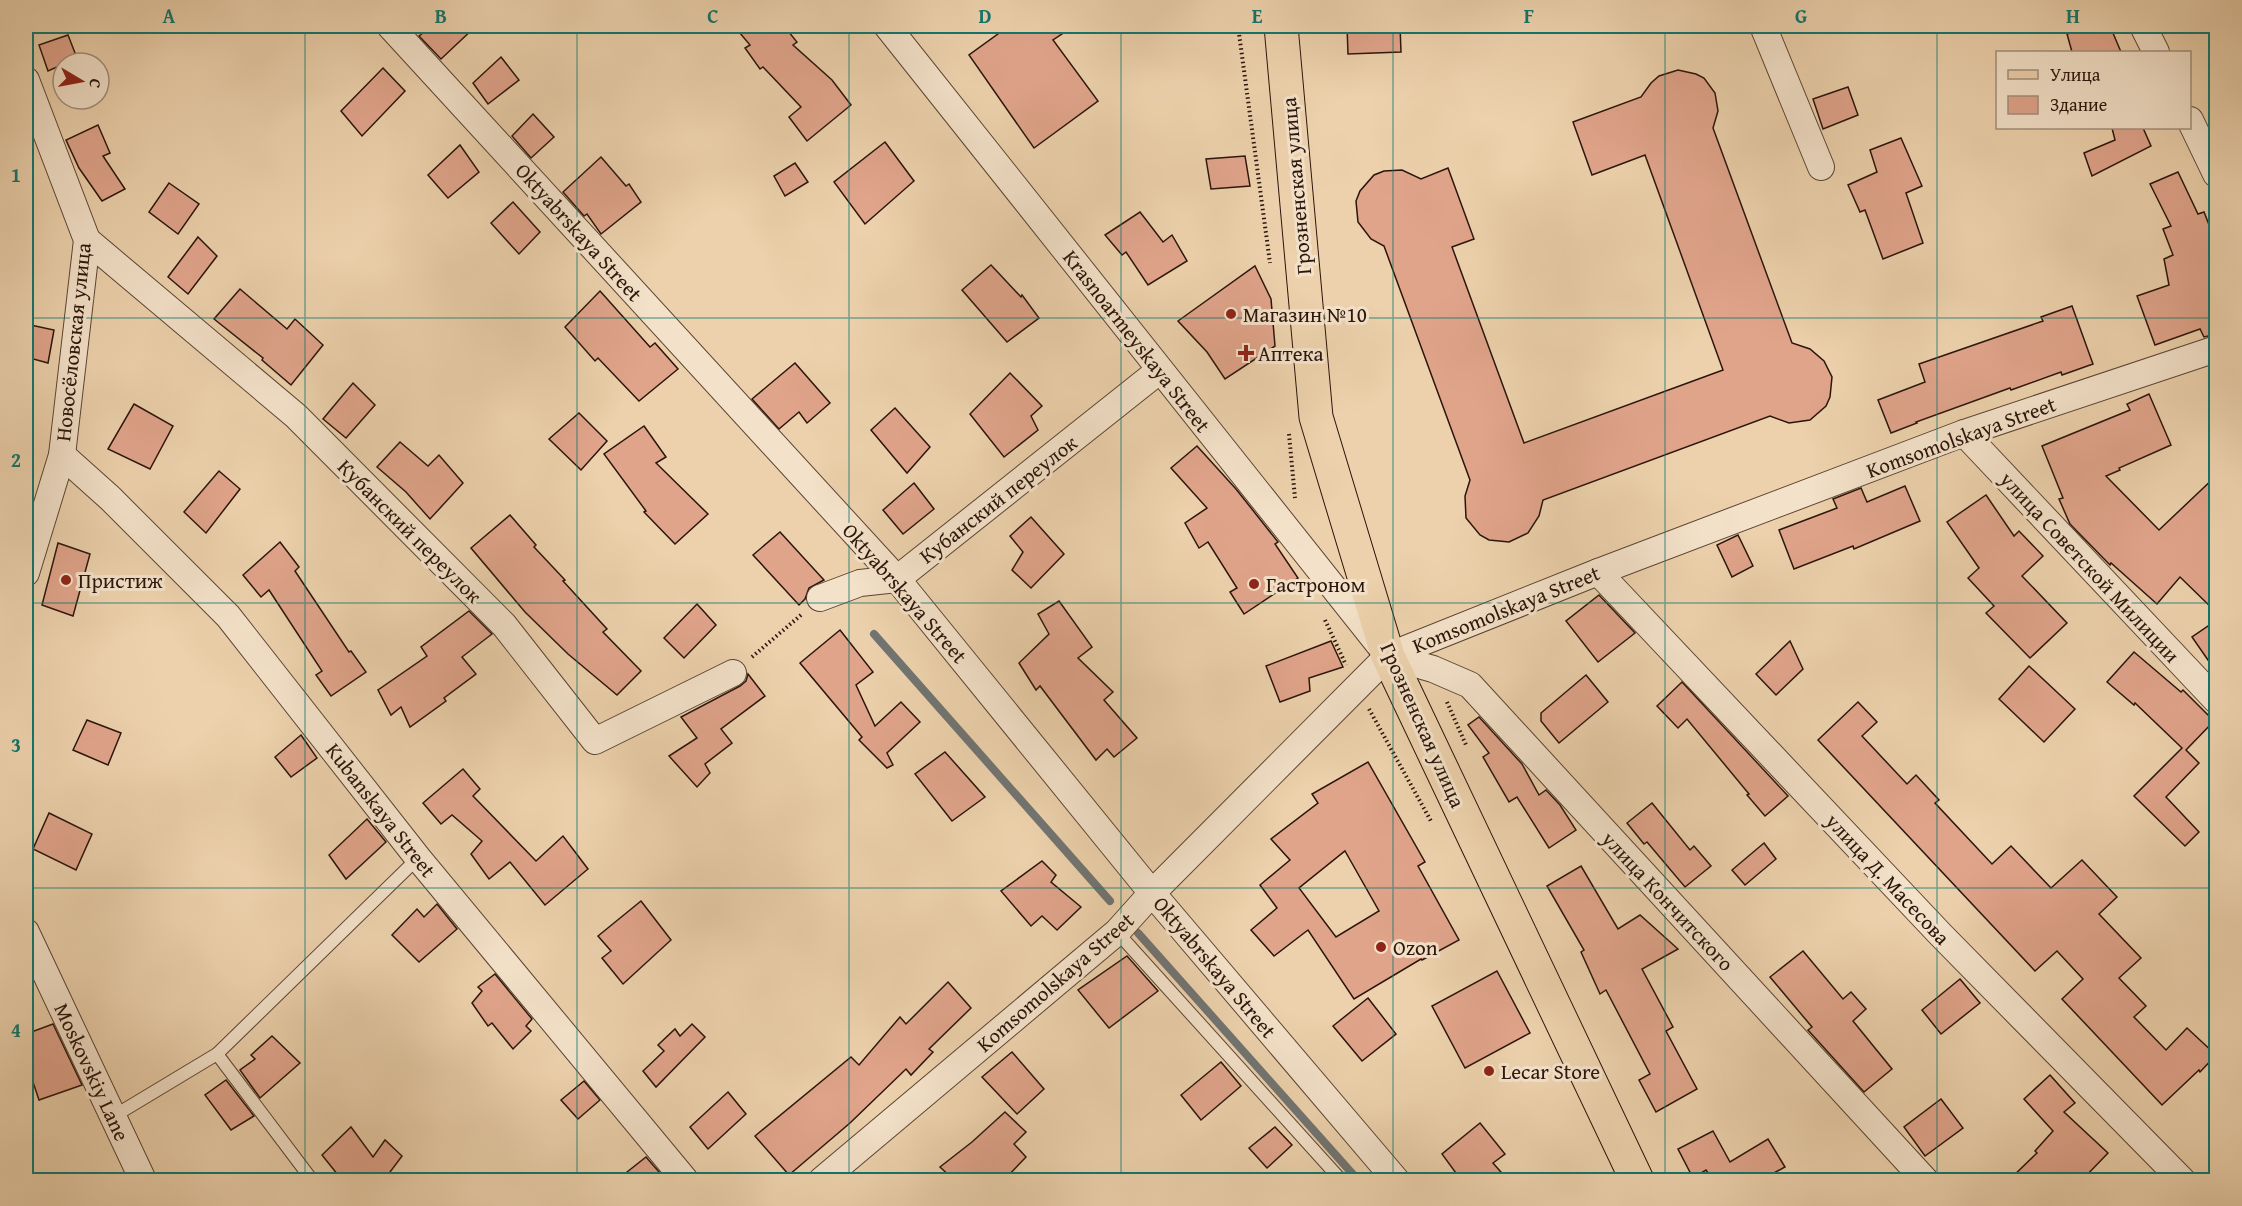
<svg xmlns="http://www.w3.org/2000/svg" width="2242" height="1206" font-family="'Gentium Book Plus',serif">
	<style>
		.lines { fill: none; stroke-linecap: round; stroke-linejoin: round }
		.stream { stroke: #717472; stroke-width: 8 }
		.building { fill: #e0a48b; stroke: #2b150b; stroke-width: 1.5; fill-rule: evenodd }
		.lane-casing { stroke: #5b4433; stroke-width: 14 }
		.street-casing { stroke: #5b4433; stroke-width: 28 }
		.primary-casing { stroke: #2b150b; stroke-width: 35 }
		.path { stroke: #2b150b; stroke-width: 4; stroke-dasharray: 1.5 3; stroke-linecap: butt }
		.lane { stroke: #f3e1c9; stroke-width: 12 }
		.street { stroke: #f3e1c9; stroke-width: 26 }
		.primary { stroke: #ecd1ac; stroke-width: 33 }
		.grid { fill: none; stroke: #0f766e; stroke-width: 1.5; stroke-opacity: 0.55 }
		.poi-dot { fill: #8f2418; stroke: #f3e1c9; stroke-width: 2 }
		.labels { text-anchor: middle; dominant-baseline: central; stroke-width: 6; stroke-linejoin: round; paint-order: stroke }
		.street-label { font-size: 21px; fill: #2b150b; stroke: #f3e1c9 }
		.poi-label { font-size: 21px; fill: #2b150b; stroke: #f3e1c9; text-anchor: start }
		.neatline { fill: none; stroke: #0f766e; stroke-width: 2 }
		.grid-label { font-size: 20px; text-anchor: middle; font-weight: bold; fill: #0f766e }
	</style>
	<rect width="100%" height="100%" fill="#ecd1ac"/>
	<filter id="stains"><feTurbulence type="fractalNoise" baseFrequency=".00333" numOctaves="4"/><feColorMatrix values="0 0 0 0 .2 0 0 0 0 .09 0 0 0 0 .02 0 0 0 .5 -.17"/></filter>
	<radialGradient id="worn" r=".72"><stop offset=".6" stop-color="#630" stop-opacity="0"/><stop offset="1" stop-color="#630" stop-opacity=".3"/></radialGradient>
	<g class="lines">
		<g class="stream">
			<path d="M874 634 1110 901"/>
			<path d="M1138 933 1358 1180"/>
		</g>
	</g>
	<g class="building">
		<path d="M432 26H476L441 59 419 36Z"/>
		<path d="M734 26H784L797 42 793 45 832 80 851 105 807 141 789 117 801 107 763 67 760 69 745 48 750 45Z"/>
		<path d="M1009 26H1074L1053 40 1098 101 1034 148 969 55Z"/>
		<path d="M1347 26H1400L1401 52 1348 54Z"/>
		<path d="M2088 26H2110L2121 52H2072L2067 34Z"/>
		<path d="M68 35 77 58 48 71 39 45Z"/>
		<path d="M501 57 519 80 488 104 473 83Z"/>
		<path d="M383 68 405 91 362 136 341 111Z"/>
		<path d="M1678 70 1696 74 1704 78 1715 93 1718 111 1713 128 1792 343 1810 349 1824 361 1832 377 1830 397 1826 406 1810 420 1789 423 1770 416 1543 500 1539 516 1528 533 1509 542 1489 540 1480 535 1466 518 1465 496 1470 480 1384 246 1371 239 1358 222 1356 201 1360 191 1374 175 1384 171 1402 170 1421 179 1448 168 1474 239 1452 247 1524 443 1723 370 1645 155 1592 175 1573 122 1641 97 1651 83 1659 76Z"/>
		<path d="M1848 87 1858 115 1823 129 1813 99Z"/>
		<path d="M533 114 554 137 531 158 512 136Z"/>
		<path d="M98 125 110 153 103 156 125 189 102 201 79 168 66 140Z"/>
		<path d="M2112 128H2143L2151 146 2092 176 2084 153 2115 140Z"/>
		<path d="M1901 138 1922 186 1906 193 1923 243 1883 259 1865 210 1860 212 1848 185 1877 172 1870 150Z"/>
		<path d="M885 142 914 181 865 224 834 182Z"/>
		<path d="M460 145 479 172 448 198 428 175Z"/>
		<path d="M1245 156 1250 186 1211 189 1206 159Z"/>
		<path d="M601 157 626 186 629 184 641 202 601 234 587 214 584 216 563 192Z"/>
		<path d="M795 163 808 182 785 196 774 176Z"/>
		<path d="M2178 172 2198 214 2204 212 2217 245V334L2204 337 2200 329 2155 345 2137 296 2169 285 2164 259 2173 255 2163 229 2171 226 2150 184Z"/>
		<path d="M169 183 199 204 178 234 149 212Z"/>
		<path d="M513 202 540 232 519 254 491 223Z"/>
		<path d="M1140 212 1163 242 1172 235 1187 261 1148 285 1126 252 1122 255 1105 235Z"/>
		<path d="M198 237 217 256 188 294 168 277Z"/>
		<path d="M991 265 1021 297 1022 295 1039 318 1007 342 962 290Z"/>
		<path d="M1255 266 1271 299 1275 346 1225 379 1207 352 1178 321Z"/>
		<path d="M240 289 287 329 295 319 323 345 291 385 262 360 263 358 214 319Z"/>
		<path d="M600 291 650 347 655 343 678 369 639 401 598 358 595 361 565 327Z"/>
		<path d="M2072 306 2093 364 2062 375 2061 372 2011 390 2010 388 1916 422 1917 423 1891 433 1878 400 1925 382 1919 364 2043 321 2041 317Z"/>
		<path d="M26 324 54 330 48 363 26 357Z"/>
		<path d="M795 363 830 403 807 423 799 412 779 429 752 399Z"/>
		<path d="M1010 373 1042 406 1031 416 1038 430 1004 457 970 414Z"/>
		<path d="M353 383 375 405 346 438 323 419Z"/>
		<path d="M2149 394 2171 445 2119 468 2120 470 2106 476 2159 530 2217 475V613L2180 577 2157 604 2111 563 2110 565 2070 524 2059 499 2063 498 2042 446 2130 410 2127 404Z"/>
		<path d="M134 404 173 426 150 469 108 449Z"/>
		<path d="M895 408 930 447 907 473 871 430Z"/>
		<path d="M579 413 607 441 581 470 549 439Z"/>
		<path d="M644 426 666 457 656 463 708 514 675 544 644 512 646 511 604 454Z"/>
		<path d="M400 442 428 466 439 455 463 483 430 519 406 492 377 467Z"/>
		<path d="M1197 446 1236 489 1278 542 1275 544 1298 578 1244 614 1230 592 1237 588 1208 542 1199 548 1185 523 1207 508 1171 468Z"/>
		<path d="M219 471 240 489 206 533 184 512Z"/>
		<path d="M914 483 934 509 903 534 883 510Z"/>
		<path d="M1905 486 1920 521 1854 549 1853 546 1794 569 1779 530 1837 508 1833 499 1861 488 1867 502Z"/>
		<path d="M1986 495 2014 536 2019 531 2043 556 2022 576 2067 623 2030 658 1986 613 1994 606 1968 578 1979 568 1947 522Z"/>
		<path d="M510 515 536 545 534 547 565 580 563 581 607 629 603 632 641 671 617 695 568 654 525 612 471 548Z"/>
		<path d="M1031 517 1064 554 1031 588 1012 570 1023 552 1010 536Z"/>
		<path d="M780 532 824 580 809 588 805 599 799 605 753 555Z"/>
		<path d="M1738 535 1753 566 1732 577 1717 545Z"/>
		<path d="M280 542 299 567 295 571 349 652 351 651 366 672 331 696 316 675 322 671 269 590 261 597 243 575Z"/>
		<path d="M58 543 90 554 73 616 42 605Z"/>
		<path d="M1599 595 1635 633 1598 662 1566 621Z"/>
		<path d="M1059 601 1092 647 1078 658 1113 692 1104 700 1137 738 1114 757 1107 749 1096 760 1040 686 1036 690 1019 663 1049 634 1038 614Z"/>
		<path d="M697 604 716 625 684 658 664 638Z"/>
		<path d="M469 611 492 634 462 657 476 674 444 698 446 701 410 727 401 707 391 715 378 690 427 656 421 647Z"/>
		<path d="M2217 620V673L2192 637Z"/>
		<path d="M840 630 873 672 856 685 875 726 901 702 920 722 887 753 893 765 887 768 859 740 862 737 800 663Z"/>
		<path d="M1331 641 1343 667 1309 678 1310 691 1280 702 1266 666Z"/>
		<path d="M1790 641 1803 669 1776 695 1756 674Z"/>
		<path d="M2134 652 2181 692 2183 690 2214 721 2186 750 2199 763 2166 797 2199 832 2185 846 2134 796 2182 748 2135 703 2134 705 2107 682Z"/>
		<path d="M2029 666 2075 709 2044 742 1999 699Z"/>
		<path d="M748 674 765 696 721 729 732 743 705 764 710 773 697 787 669 756 697 738 681 717 740 686 746 681Z"/>
		<path d="M1586 675 1608 702 1559 743 1541 721V713Z"/>
		<path d="M1682 682 1788 796 1765 816 1747 795 1749 794 1687 719 1678 728 1657 706Z"/>
		<path d="M1858 702 1877 722 1862 736 1907 784 1916 775 1939 800 1935 803 1992 864 2011 846 2051 888 2082 860 2117 897 2099 914 2141 958 2119 978 2146 1006 2134 1017 2166 1050 2187 1028 2216 1055 2200 1072 2199 1070 2162 1105 2062 999 2083 979 2057 951 2035 971 1818 740Z"/>
		<path d="M1479 717 1522 764 1539 795 1546 790 1560 805 1576 830 1549 848 1517 797 1509 802 1483 757 1489 753 1468 725Z"/>
		<path d="M87 720 121 733 108 765 73 750Z"/>
		<path d="M301 735 317 758 291 777 275 757Z"/>
		<path d="M945 752 985 797 952 821 915 774Z"/>
		<path d="M1368 762 1425 862 1418 866 1459 940 1422 960 1421 959 1354 999 1308 930 1274 956 1251 930 1277 908 1260 885 1290 860 1271 839 1318 803 1312 794ZM1345 851 1379 911 1336 937 1299 888Z"/>
		<path d="M463 769 480 789 473 796 536 861 563 836 588 869 545 905 510 862 489 879 471 854 482 841 452 815 441 824 423 803Z"/>
		<path d="M1652 803 1690 850 1694 846 1711 866 1685 887 1647 842 1644 844 1627 823Z"/>
		<path d="M49 813 92 834 76 870 33 849Z"/>
		<path d="M367 819 386 842 346 879 329 855Z"/>
		<path d="M1764 843 1776 859 1745 885 1732 870Z"/>
		<path d="M1042 861 1056 875 1051 882 1081 907 1057 930 1042 916 1031 926 1001 891Z"/>
		<path d="M1581 866 1618 929 1640 915 1678 949 1642 969 1673 1027 1666 1031 1697 1089 1656 1112 1639 1080 1650 1074 1606 990 1600 994 1581 952 1584 950 1547 886Z"/>
		<path d="M641 901 671 940 623 984 602 958 611 951 598 936Z"/>
		<path d="M437 904 457 929 419 962 392 935 417 909 424 917Z"/>
		<path d="M1803 951 1843 999 1851 992 1866 1009 1853 1021 1892 1069 1864 1092 1808 1030 1812 1027 1770 977Z"/>
		<path d="M1127 956 1158 991 1109 1028 1078 990Z"/>
		<path d="M1497 971 1530 1033 1465 1068 1432 1006Z"/>
		<path d="M495 974 532 1019 526 1026 531 1031 513 1049 492 1023 488 1026 472 1003 482 991 478 987Z"/>
		<path d="M1960 979 1980 1003 1941 1034 1922 1010Z"/>
		<path d="M948 982 971 1008 929 1049 933 1052 911 1075 906 1069 850 1123 789 1175 755 1136 851 1057 859 1065 900 1017 906 1024Z"/>
		<path d="M1368 998 1396 1034 1362 1061 1333 1026Z"/>
		<path d="M53 1024 82 1085 39 1100 26 1061V1034Z"/>
		<path d="M692 1024 705 1037 656 1087 643 1071 664 1051 658 1045 675 1029 680 1036Z"/>
		<path d="M272 1036 300 1063 260 1098 240 1070 255 1059 251 1055Z"/>
		<path d="M1012 1052 1044 1089 1017 1114 982 1077Z"/>
		<path d="M1221 1062 1241 1086 1201 1120 1181 1095Z"/>
		<path d="M2050 1075 2075 1103 2064 1112 2108 1153 2082 1180H2009L2037 1153 2035 1151 2053 1131 2024 1099Z"/>
		<path d="M226 1080 254 1116 231 1130 205 1095Z"/>
		<path d="M584 1081 600 1100 578 1119 561 1100Z"/>
		<path d="M728 1092 746 1114 708 1149 690 1127Z"/>
		<path d="M1941 1099 1963 1128 1925 1156 1904 1127Z"/>
		<path d="M1005 1112 1026 1132 1014 1144 1026 1157 1004 1180H954L940 1167 972 1142Z"/>
		<path d="M1480 1123 1505 1154 1493 1163 1508 1180H1461L1442 1154Z"/>
		<path d="M351 1127 373 1157 385 1140 402 1156 387 1176 390 1180H342L322 1155Z"/>
		<path d="M1275 1127 1292 1145 1267 1168 1249 1148Z"/>
		<path d="M1713 1131 1730 1162 1768 1139 1785 1167 1761 1180H1698L1709 1174 1706 1170 1693 1178 1678 1149Z"/>
		<path d="M646 1157 666 1180H617Z"/>
	</g>
	<g class="lines">
		<g class="lane-casing">
			<g id="lane">
				<path d="M1117 932 1341 1180"/>
				<path d="M217 1054 312 1180"/>
				<path d="M114 1116 217 1054 418 858"/>
			</g>
		</g>
		<g class="street-casing">
			<g id="street">
				<path d="M390 26 897 579 1152 893 1396 1180"/>
				<path d="M887 26 1388 656 1433 669 1470 685 1925 1180"/>
				<path d="M1763 26 1821 167"/>
				<path d="M2143 26 2156 52"/>
				<path d="M26 80 87 240 62 455 26 573"/>
				<path d="M2190 120 2216 174"/>
				<path d="M87 240 296 416 504 625 595 741 733 673"/>
				<path d="M1964 433 2216 700"/>
				<path d="M62 455 110 498 228 616 418 858 685 1180"/>
				<path d="M1598 572 1941 935 2182 1180"/>
				<path d="M820 598 860 583 897 579 1160 370"/>
				<path d="M26 932 143 1180"/>
				<path d="M822 1180 1117 932 1152 893 1388 656 1598 572 1964 433 2216 349"/>
			</g>
		</g>
		<g class="primary-casing">
			<path id="primary" d="M1281 26 1316 417 1388 656 1637 1180"/>
		</g>
		<g class="path">
			<path d="M1238 26 1270 263"/>
			<path d="M1289 434 1295 498"/>
			<path d="M1325 620 1346 665"/>
			<path d="M752 657 801 615"/>
			<path d="M1447 702 1466 745"/>
			<path d="M1369 709 1432 823"/>
		</g>
		<use href="#lane" class="lane"/>
		<use href="#street" class="street"/>
		<use href="#primary" class="primary"/>
	</g>
	<path class="grid" d="M305 26V1180M577 26V1180M849 26V1180M1121 26V1180M1393 26V1180M1665 26V1180M1937 26V1180M26 318H2216M26 603H2216M26 888H2216"/>
	<g class="poi-dot">
		<circle cx="1231" cy="314" r="6"/>
		<path d="M1243 344h6v6h6v6h-6v6h-6v-6h-6v-6h6z"/>
		<circle cx="66" cy="580" r="6"/>
		<circle cx="1254" cy="584" r="6"/>
		<circle cx="1381" cy="947" r="6"/>
		<circle cx="1489" cy="1071" r="6"/>
	</g>
	<g class="labels">
		<g class="street-label">
			<text transform="translate(1296 186) rotate(-95)">Грозненская улица</text>
			<text transform="translate(579 232) rotate(48)">Oktyabrskaya Street</text>
			<text transform="translate(1137 341) rotate(52)">Krasnoarmeyskaya Street</text>
			<text transform="translate(73 342) rotate(-84)">Новосёловская улица</text>
			<text transform="translate(1961 437) rotate(-20)">Komsomolskaya Street</text>
			<text transform="translate(998 499) rotate(-38)">Кубанский переулок</text>
			<text transform="translate(410 531) rotate(45)">Кубанский переулок</text>
			<text transform="translate(2090 567) rotate(47)">улица Советской Милиции</text>
			<text transform="translate(905 593) rotate(49)">Oktyabrskaya Street</text>
			<text transform="translate(1506 609) rotate(-22)">Komsomolskaya Street</text>
			<text transform="translate(1423 725) rotate(66)">Грозненская улица</text>
			<text transform="translate(381 810) rotate(52)">Kubanskaya Street</text>
			<text transform="translate(1888 879) rotate(47)">улица Д. Масесова</text>
			<text transform="translate(1668 901) rotate(47)">улица Кончитского</text>
			<text transform="translate(1215 967) rotate(50)">Oktyabrskaya Street</text>
			<text transform="translate(1055 982) rotate(-41)">Komsomolskaya Street</text>
			<text transform="translate(92 1072) rotate(65)">Moskovskiy Lane</text>
		</g>
		<g class="poi-label">
			<text x="1243" y="314">Магазин №10</text>
			<text x="1258" y="353">Аптека</text>
			<text x="78" y="580">Пристиж</text>
			<text x="1266" y="584">Гастроном</text>
			<text x="1393" y="947">Ozon</text>
			<text x="1501" y="1071">Lecar Store</text>
		</g>
	</g>
	<rect width="2242" height="1206" fill="none" stroke="#ecd1ac" stroke-width="66"/>
	<rect x="1996" y="51" width="195" height="78" fill="#f3e1c9" stroke="#a38f7d" stroke-width="1.5"/>
	<rect x="2008" y="70" width="30" height="9" fill="#ecd1ac" stroke="#a38f7d" stroke-width="1.5"/>
	<text x="2050" y="81" font-size="18" fill="#2b150b">Улица</text>
	<rect x="2008" y="96" width="30" height="18" fill="#e0a48b" stroke="#a38f7d" stroke-width="1.5"/>
	<text x="2050" y="111" font-size="18" fill="#2b150b">Здание</text>
	<g transform="translate(81 81) rotate(100)"><circle r="28" fill="#f3e1c9" stroke="#a38f7d" stroke-width="1.5"/>
	<path d="M0-4.5L10 22L0 15L-10 22Z" fill="#8f2418"/>
	<text y="-9" font-size="16" font-weight="bold" text-anchor="middle" fill="#2b150b">С</text>
	</g>
	<rect x="33" y="33" width="2176" height="1140" class="neatline"/>
	<g class="grid-label">
		<text x="169" y="23">A</text>
		<text x="441" y="23">B</text>
		<text x="713" y="23">C</text>
		<text x="985" y="23">D</text>
		<text x="1257" y="23">E</text>
		<text x="1529" y="23">F</text>
		<text x="1801" y="23">G</text>
		<text x="2073" y="23">H</text>
		<text x="16" y="182">1</text>
		<text x="16" y="467">2</text>
		<text x="16" y="752">3</text>
		<text x="16" y="1037">4</text>
	</g>
	<rect width="100%" height="100%" filter="url(#stains)"/>
	<rect width="100%" height="100%" fill="url(#worn)"/>
</svg>
